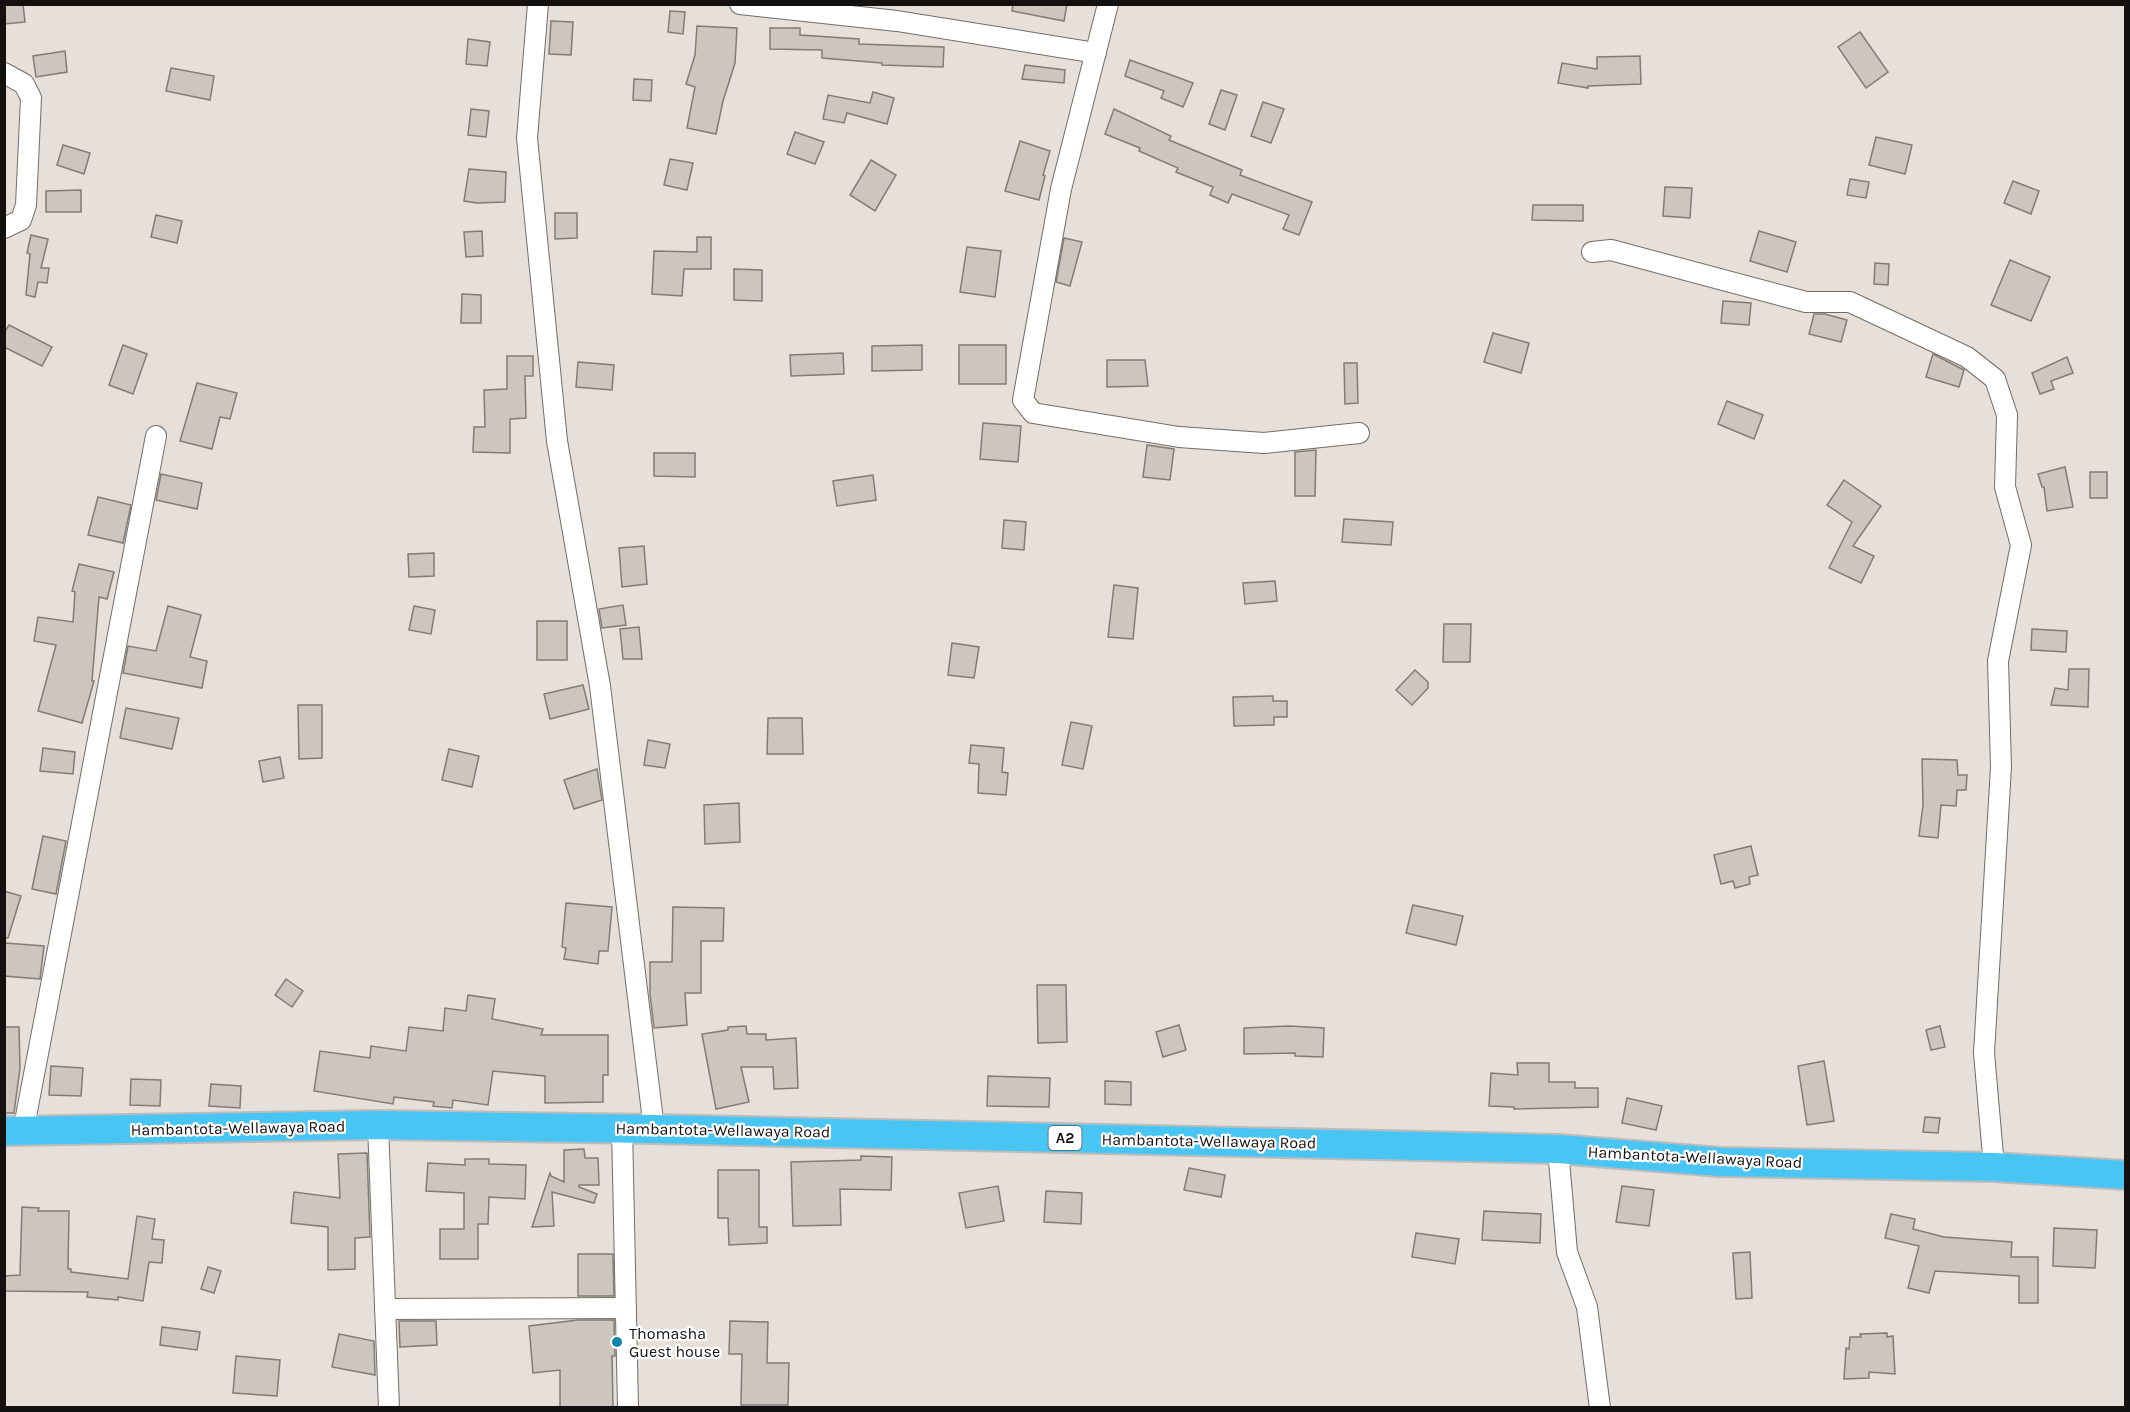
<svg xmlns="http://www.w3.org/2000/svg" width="2130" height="1412" font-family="Karla,sans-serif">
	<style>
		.building { fill: #cdc6bf; stroke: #837c76; stroke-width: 1.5 }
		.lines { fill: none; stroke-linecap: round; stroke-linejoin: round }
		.minor-casing { stroke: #746d67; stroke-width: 22 }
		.highway-casing { stroke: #bdbcbc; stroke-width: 32 }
		.minor { stroke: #fff; stroke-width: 20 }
		.highway { stroke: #48c5f3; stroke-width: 28 }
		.poi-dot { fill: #0f85ab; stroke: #fff; stroke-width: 2 }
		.labels { text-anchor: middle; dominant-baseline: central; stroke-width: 4.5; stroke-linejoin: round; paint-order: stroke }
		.shield { fill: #fff; stroke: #5a5857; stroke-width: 1.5 }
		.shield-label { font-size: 15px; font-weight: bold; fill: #13110f }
		.street-label { font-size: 16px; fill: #13110f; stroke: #fff }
		.poi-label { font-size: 16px; fill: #13110f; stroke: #fff; text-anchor: start }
	</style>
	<rect width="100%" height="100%" fill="#e7dfd9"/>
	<g class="building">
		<path d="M4 4H23L25 22 4 24Z"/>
		<path d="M1013 4H1067L1064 21 1012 11Z"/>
		<path d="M670 11 685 12 683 34 668 32Z"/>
		<path d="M551 21 573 22 571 55 549 54Z"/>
		<path d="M697 26 737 28 735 63 723 101 716 134 687 128 695 87 686 84 695 55Z"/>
		<path d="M770 28H800V35L859 39V44L944 47 943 67 882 65V63L822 58V50L770 49Z"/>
		<path d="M1860 32 1888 72 1866 88 1838 47Z"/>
		<path d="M468 39 490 42 487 66 466 64Z"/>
		<path d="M65 51 67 72 36 77 33 56Z"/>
		<path d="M1640 56 1641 84 1588 86V88L1558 83 1562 63 1597 69V57Z"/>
		<path d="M1130 60 1193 83 1183 107 1161 98 1164 91 1125 76Z"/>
		<path d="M1025 65 1065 70 1064 83 1022 79Z"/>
		<path d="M171 68 214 76 210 100 166 91Z"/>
		<path d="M634 79 652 80 651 101 633 100Z"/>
		<path d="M1221 90 1237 95 1225 130 1209 124Z"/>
		<path d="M873 92 894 98 887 124 847 113 844 123 823 119 828 95 870 103Z"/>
		<path d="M1263 102 1284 109 1271 143 1251 136Z"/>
		<path d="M471 109 489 111 486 137 468 135Z"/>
		<path d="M1114 109 1171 136 1169 140 1242 170 1240 175 1312 202 1299 235 1283 229 1289 215 1232 194 1228 203 1210 195 1213 187 1176 172 1178 168 1139 151 1140 148 1105 134Z"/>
		<path d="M795 132 824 142 815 164 787 154Z"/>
		<path d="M1876 137 1912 145 1905 174 1869 165Z"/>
		<path d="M1020 141 1050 151 1043 175 1045 176 1039 200 1005 191Z"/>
		<path d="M63 145 90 153 84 174 57 165Z"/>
		<path d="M670 159 693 163 687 190 664 185Z"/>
		<path d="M871 160 896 175 875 211 850 195Z"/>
		<path d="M469 169 506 172 505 202 477 203 464 201Z"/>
		<path d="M1850 179 1869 182 1866 198 1847 195Z"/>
		<path d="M2013 181 2039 191 2031 214 2004 203Z"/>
		<path d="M1665 187 1692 188 1690 218 1663 216Z"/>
		<path d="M81 190V212H46V191Z"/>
		<path d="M1533 205H1583V221L1532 220Z"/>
		<path d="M555 213H577V238L555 239Z"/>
		<path d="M156 215 182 221 177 243 151 237Z"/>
		<path d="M482 231 483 256 466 257 464 232Z"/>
		<path d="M1759 231 1796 242 1787 272 1750 261Z"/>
		<path d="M31 235 48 239 41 268H49L47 283 38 282 35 297 26 295 30 254 27 253Z"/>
		<path d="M697 237H711V269H684L682 296 652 294 654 251 697 252Z"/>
		<path d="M1064 238 1082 242 1070 286 1056 282Z"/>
		<path d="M967 247 1001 251 995 297 960 292Z"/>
		<path d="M2010 260 2050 277 2031 321 1991 305Z"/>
		<path d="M1875 263 1889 264 1888 285 1874 284Z"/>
		<path d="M734 269 762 270V301L734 300Z"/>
		<path d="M462 294 481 295V323H461Z"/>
		<path d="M1723 301 1751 303 1749 325 1721 323Z"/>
		<path d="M1814 314H1825L1847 320 1841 342 1809 334Z"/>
		<path d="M9 325 52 347 42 366 4 347V333Z"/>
		<path d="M1493 333 1529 343 1521 373 1484 362Z"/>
		<path d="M123 345 147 354 133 394 109 385Z"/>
		<path d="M922 345V370L872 371V346Z"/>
		<rect x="959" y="345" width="47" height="39"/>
		<path d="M843 353 844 374 791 376 790 355Z"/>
		<path d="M1933 354 1964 370 1959 387 1926 377Z"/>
		<path d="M507 356H533V376H525L526 418 510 419V453L473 452 474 427H485L484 390 507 389Z"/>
		<path d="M2067 357 2073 373 2051 381 2054 389 2040 394 2032 373Z"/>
		<path d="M1107 360H1145L1148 386 1107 387Z"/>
		<path d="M578 362 614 365 612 390 576 387Z"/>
		<path d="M1344 363H1357L1358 403 1345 404Z"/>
		<path d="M197 383 237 393 230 419 220 417 212 449 180 441Z"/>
		<path d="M1727 401 1763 415 1754 439 1718 424Z"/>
		<path d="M983 423 1021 426 1018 462 980 459Z"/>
		<path d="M1147 445 1174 449 1170 480 1143 477Z"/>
		<path d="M1316 450 1315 496H1295V452Z"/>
		<path d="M654 453H695V477L654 476Z"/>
		<path d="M2065 467 2073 507 2047 511 2044 487H2042L2038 474Z"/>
		<rect x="2090" y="472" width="17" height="26"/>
		<path d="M161 474 202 483 197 509 156 500Z"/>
		<path d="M873 475 876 500 837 506 833 481Z"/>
		<path d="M1844 480 1881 506 1853 546 1874 556 1861 583 1829 568 1852 522 1827 505Z"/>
		<path d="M98 497 131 505 123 543 88 535Z"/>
		<path d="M1344 519 1393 522 1391 545 1342 542Z"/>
		<path d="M1004 520 1026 522 1024 550 1002 548Z"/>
		<path d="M644 546 647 584 622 587 619 548Z"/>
		<path d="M434 553V576L409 577 408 554Z"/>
		<path d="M79 564 114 572 107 599 99 597 92 681H94L82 723 38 711 56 645 34 641 38 617 73 622 75 592 72 591Z"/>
		<path d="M1275 581 1277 601 1245 604 1243 583Z"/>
		<path d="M1114 585 1138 588 1133 639 1108 637Z"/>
		<path d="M623 605 626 625 602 628 599 609Z"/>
		<path d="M168 606 201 615 190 657 207 661 202 688 123 673 128 646 156 651Z"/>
		<path d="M414 606 435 610 431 634 409 630Z"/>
		<rect x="537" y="621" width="30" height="39"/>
		<path d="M1444 624H1471L1470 662H1443Z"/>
		<path d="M639 627 642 659H623L620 629Z"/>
		<path d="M2032 629 2067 631 2066 652 2031 650Z"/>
		<path d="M952 643 979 647 974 678 948 675Z"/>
		<path d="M2069 669H2089L2088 707 2051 705 2055 688 2068 690Z"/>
		<path d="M1415 670 1428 682V688L1412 705 1396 690Z"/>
		<path d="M583 685 589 709 550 719 544 694Z"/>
		<path d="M1273 696V701H1287V717H1274V725L1234 726 1233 697Z"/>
		<path d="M298 705H322V758L299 759Z"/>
		<path d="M126 708 179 718 172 749 120 738Z"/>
		<path d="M768 718H802L803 754H767Z"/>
		<path d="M1071 722 1092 726 1083 769 1062 765Z"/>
		<path d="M648 740 670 744 665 768 644 765Z"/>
		<path d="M971 745 1004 748 1002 772 1008 773 1006 795 978 793 979 764 969 763Z"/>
		<path d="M43 748 75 752 73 774 40 771Z"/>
		<path d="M449 749 479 756 472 787 442 780Z"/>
		<path d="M280 757 284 778 263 782 259 761Z"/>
		<path d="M1922 759 1957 760 1958 775H1967L1966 790H1957L1956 806 1941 805 1938 838 1919 836 1923 805Z"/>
		<path d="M597 769 602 800 574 809 564 780Z"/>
		<path d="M739 803 740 842 705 844 704 805Z"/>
		<path d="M43 836 66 841 56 894 32 889Z"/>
		<path d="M1751 846 1758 875 1749 877 1750 884 1735 888 1733 881 1721 884 1714 855Z"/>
		<path d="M4 891 21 896 8 938H4Z"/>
		<path d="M566 903 612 907 608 951H599L598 964 564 959 566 948 562 947Z"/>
		<path d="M1413 905 1463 916 1456 945 1406 933Z"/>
		<path d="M673 907 724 908 723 941H701V993H685L687 1025 654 1028 650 994V962H672Z"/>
		<path d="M5 943 44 946 40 979 4 976Z"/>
		<path d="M286 979 303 991 292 1007 275 995Z"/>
		<path d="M1037 985H1066L1067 1042 1038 1043Z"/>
		<path d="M468 995 495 999 492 1019 543 1029 541 1035H608V1075H603V1102L545 1103V1076L493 1071 488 1105 453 1100 452 1108 433 1106 434 1102 394 1097 393 1104 314 1091 320 1051 370 1058 371 1046 406 1051 409 1027 443 1031 445 1008 466 1011Z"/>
		<path d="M1179 1025 1186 1050 1163 1057 1156 1032Z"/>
		<path d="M746 1026 747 1034H766V1040L796 1038 798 1088 774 1089 773 1067H741L749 1102 716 1109 702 1034 728 1030V1027Z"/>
		<path d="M1290 1026 1324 1028 1323 1057 1295 1056V1053L1244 1054V1028Z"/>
		<path d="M1940 1026 1945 1047 1931 1050 1926 1030Z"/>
		<path d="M4 1027H19L20 1068 14 1113H4Z"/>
		<path d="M1824 1061 1834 1121 1807 1125 1798 1066Z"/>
		<path d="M1517 1063H1549V1082H1575V1088H1598V1107L1514 1109V1107L1489 1106 1491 1073 1518 1075Z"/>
		<path d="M51 1066 83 1068 81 1096 49 1095Z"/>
		<path d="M988 1076 1050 1078 1049 1107 987 1106Z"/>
		<path d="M131 1079 161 1080 160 1106 130 1105Z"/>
		<path d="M1105 1081 1131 1082V1105L1105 1104Z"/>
		<path d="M211 1084 241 1086 240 1108 209 1106Z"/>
		<path d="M1627 1098 1662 1106 1656 1130 1622 1123Z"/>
		<path d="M1925 1117 1940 1118 1938 1133 1923 1132Z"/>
		<path d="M584 1149 585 1158H598L599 1185H579V1187L597 1194 594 1203 552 1192 554 1226 532 1227 550 1173 551 1176 564 1182V1150Z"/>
		<path d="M367 1153 370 1237 355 1238V1269L328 1270V1227L291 1223 294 1192 340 1198 338 1154Z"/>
		<path d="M861 1156 892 1157 891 1190 840 1189 841 1225 793 1226 791 1162 861 1160Z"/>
		<path d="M465 1159H489V1164L526 1165 525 1199 489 1197 488 1224H478V1259H440V1229H464V1193L426 1191 428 1163 465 1165Z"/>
		<path d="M1189 1168 1225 1175 1221 1197 1184 1190Z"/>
		<path d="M718 1170H759V1227H767V1243L729 1245 728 1218H718Z"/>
		<path d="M998 1186 1004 1221 966 1228 959 1193Z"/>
		<path d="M1622 1186 1654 1190 1649 1226 1616 1222Z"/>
		<path d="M1046 1191 1082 1193 1081 1224 1044 1222Z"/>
		<path d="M22 1207 39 1208 38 1211H69L68 1269H71V1272L128 1279 137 1216 155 1219 152 1239 164 1240 162 1263 149 1262 143 1301 118 1297V1300L87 1297 88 1292 4 1291V1276L20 1275Z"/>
		<path d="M1484 1211 1541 1214 1540 1243 1482 1240Z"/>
		<path d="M1891 1214 1915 1219 1913 1229 1944 1237 2012 1242 2011 1257H2038V1303H2019V1276L1935 1271 1929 1293 1908 1288 1919 1246 1885 1238Z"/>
		<path d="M2054 1228 2097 1230 2095 1268 2053 1266Z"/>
		<path d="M1416 1233 1459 1239 1455 1264 1412 1257Z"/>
		<path d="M1750 1252 1752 1298 1736 1299 1733 1253Z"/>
		<path d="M578 1254H613L614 1296H578Z"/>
		<path d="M208 1267 221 1271 214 1293 201 1289Z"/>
		<path d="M578 1320H614L615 1356H612L613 1407H560V1370L533 1373 529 1326Z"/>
		<path d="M399 1321H436L437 1345 400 1347Z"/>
		<path d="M730 1321 768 1322 767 1363H789L788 1405H741L742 1354H729Z"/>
		<path d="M162 1327 200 1332 197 1350 160 1345Z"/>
		<path d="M1887 1333V1337L1893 1336 1895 1374 1869 1372V1378L1844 1379 1846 1348 1849 1349 1850 1337H1861L1860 1334Z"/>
		<path d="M339 1334 374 1341 375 1375 332 1367Z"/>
		<path d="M236 1356 280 1360 277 1396 233 1393Z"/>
	</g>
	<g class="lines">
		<g class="minor-casing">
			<g id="minor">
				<path d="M538 4 527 138 557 441 600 686 654 1129"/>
				<path d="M740 4 897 21 1096 53"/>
				<path d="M1108 4 1061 189 1023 400 1033 413 1179 437 1264 443 1359 433"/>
				<path d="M4 73 24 84 31 98 26 205 21 220 4 228"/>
				<path d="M1592 252 1611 250 1806 302H1850L1967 357 1995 379 2007 415 2005 487 2021 545 1998 661 2001 767 1984 1053 1994 1167"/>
				<path d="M378 1125 389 1408"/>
				<path d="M622 1128 628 1408"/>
				<path d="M23 1132 156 436"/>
				<path d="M1558 1149 1567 1252 1587 1307 1600 1408"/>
				<path d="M385 1309 626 1308"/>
			</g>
		</g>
		<g class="highway-casing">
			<path id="highway" d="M4 1131 378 1125 654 1129 1558 1149 1720 1162 1994 1167 2126 1175"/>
		</g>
		<use href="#minor" class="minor"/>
		<use href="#highway" class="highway"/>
	</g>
	<circle class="poi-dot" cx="617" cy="1342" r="6"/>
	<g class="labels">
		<rect class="shield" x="1048.5" y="1126" width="33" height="24" rx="4.5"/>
		<g class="shield-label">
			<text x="1065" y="1138">A2</text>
		</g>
		<g class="street-label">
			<text transform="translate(238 1128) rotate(-1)">Hambantota-Wellawaya Road</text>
			<text transform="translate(723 1130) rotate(1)">Hambantota-Wellawaya Road</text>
			<text transform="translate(1209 1141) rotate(1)">Hambantota-Wellawaya Road</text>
			<text transform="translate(1695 1157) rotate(3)">Hambantota-Wellawaya Road</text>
		</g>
		<g class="poi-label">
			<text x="629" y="1333">Thomasha<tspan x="629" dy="18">Guest house</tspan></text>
		</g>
	</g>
	<rect width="2130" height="1412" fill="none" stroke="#13110f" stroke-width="12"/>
</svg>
